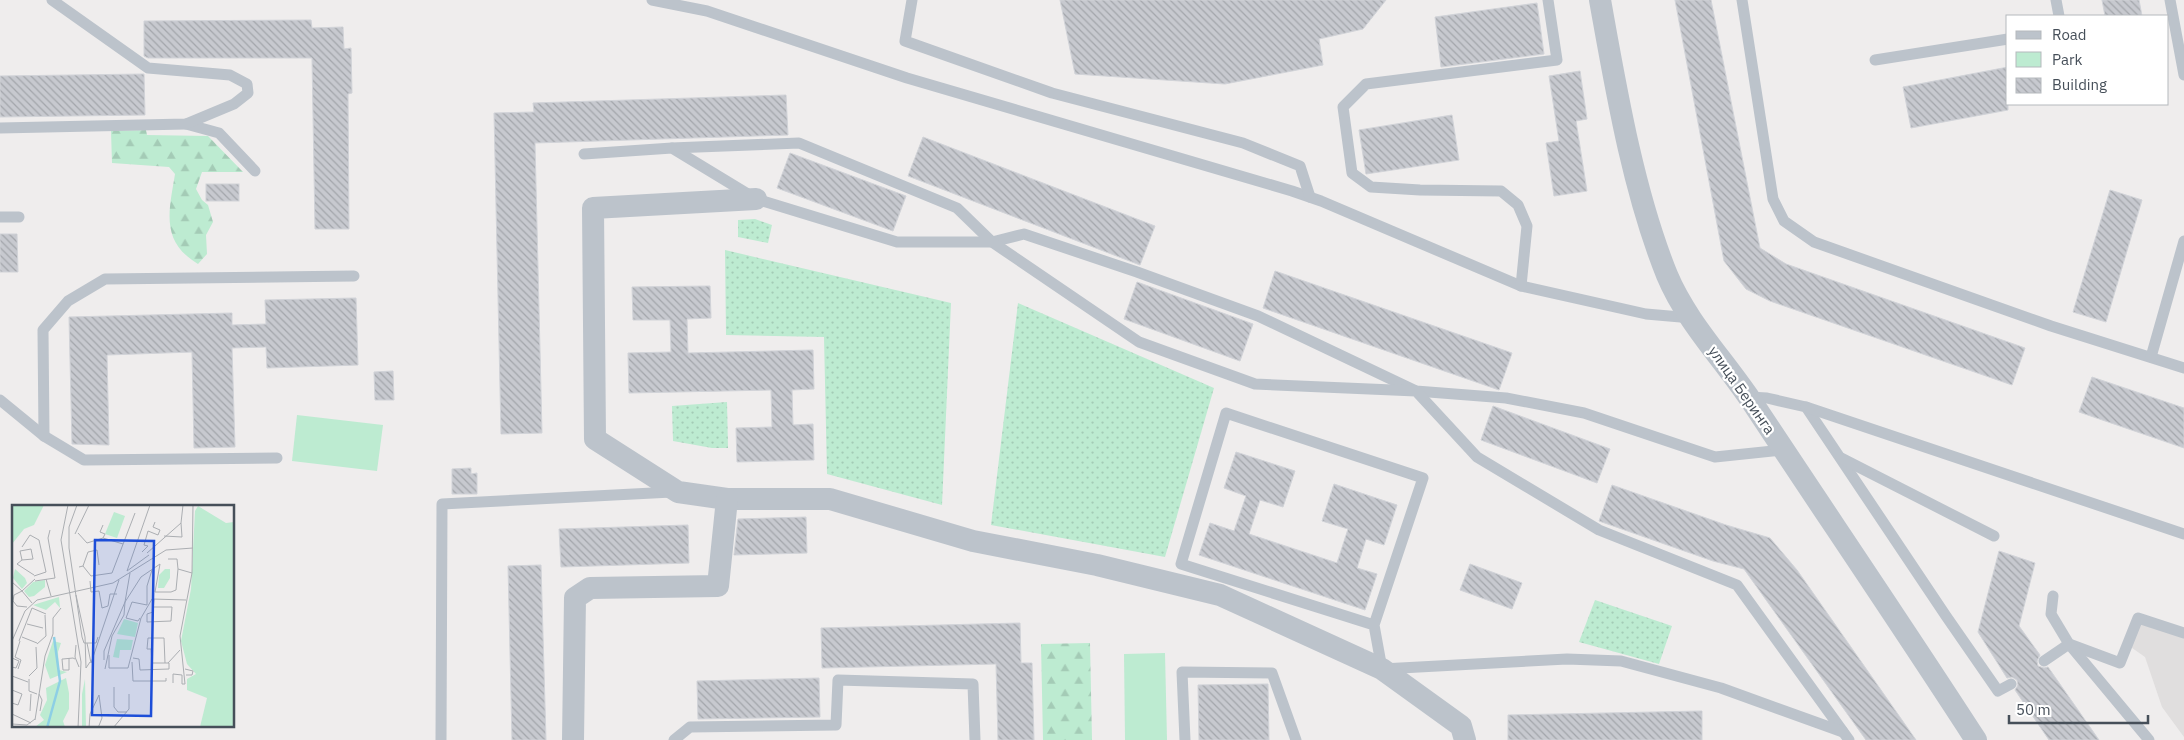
<svg xmlns="http://www.w3.org/2000/svg" width="2184" height="740" font-family="'IBM Plex Sans',sans-serif">
	<style>
		.education { fill: #e0dede }
		.green { fill: url(#green-dots) }
		.forest { fill: url(#forest-firs) }
		.pitch { fill: #bdebd1 }
		.building { fill: url(#building-back-hatch); stroke: #d1d3d8 }
		.lines { fill: none; stroke-linecap: round; stroke-linejoin: round }
		.lane { stroke: #bcc3cb; stroke-width: 11 }
		.street { stroke: #bcc3cb; stroke-width: 22 }
		.labels { text-anchor: middle; dominant-baseline: central; stroke-width: 4.5; stroke-linejoin: round; paint-order: stroke }
		.street-label { font-size: 15px; fill: #464f59; stroke: #fff }
		.inset-river { fill: none; stroke: #8dcfe5; stroke-width: 2.5 }
		.inset-road { fill: none; stroke: #abaeb2; stroke-width: 1 }
		.view { fill: #1d4ed8; fill-opacity: 0.15; stroke: #1d4ed8; stroke-width: 2.5 }
		.inset-edge { fill: none; stroke: #464f59; stroke-width: 2.5 }
	</style>
	<defs>
		<pattern id="green-dots" width="8" height="8" patternUnits="userSpaceOnUse" patternTransform="scale(1.25)"><rect width="8" height="8" fill="#bdebd1"/><path d="M2 2h.1M6 6h.1" fill="none" stroke="#a4cbb6" stroke-width="1.8" stroke-linecap="round"/></pattern>
		<pattern id="forest-firs" width="22" height="20" patternUnits="userSpaceOnUse" patternTransform="scale(1.25)"><rect width="22" height="20" fill="#bdebd1"/><path d="M5 1l3.5 6h-7zM16 11l3.5 6h-7z" fill="#a4cbb6"/></pattern>
		<pattern id="building-back-hatch" width="6" height="6" patternUnits="userSpaceOnUse" patternTransform="scale(1.25)"><rect width="6" height="6" fill="#c7c9cf"/><path d="M-1 5l2 2M0 0l6 6M5-1l2 2" fill="none" stroke="#a3a6ab"/></pattern>
	</defs>
	<rect width="100%" height="100%" fill="#efeded"/>
	<path class="education" d="M2140 621 2184 630V737L2162 707 2145 657 2125 643Z"/>
	<g class="green">
		<path d="M755 219 772 225 768 243 738 237V220Z"/>
		<path d="M725 250 951 303 942 505 827 474 824 337 726 335Z"/>
		<path d="M1018 303 1214 388 1165 557 991 525Z"/>
		<path d="M727 402 728 448H712L673 441 672 406Z"/>
		<path d="M1595 600 1672 626 1659 664 1579 642Z"/>
	</g>
	<g class="forest">
		<path d="M146 130 147 135 208 136 243 172H202L196 189 202 200 208 205 213 222 206 235 207 254 198 264C160 241 169 211 175 174L169 167 112 163 111 131Z"/>
		<path d="M1090 643 1092 740H1043L1041 644Z"/>
	</g>
	<g class="pitch">
		<path d="M297 415 383 425 377 471 292 461Z"/>
		<path d="M1165 653 1167 740H1125L1124 654Z"/>
	</g>
	<g class="building">
		<path d="M1060 0H1386L1363 29 1319 39 1323 65 1225 84 1075 74Z"/>
		<path d="M1675 0H1711L1760 248 1786 264 2025 348 2012 385 1770 301 1746 289 1724 261Z"/>
		<path d="M2102 0H2139L2142 16H2105Z"/>
		<path d="M1537 3 1544 54 1441 67 1435 17Z"/>
		<path d="M311 20 312 28 343 27 344 49 351 48 352 93 348 94 349 229H315L312 58H148L144 56V21Z"/>
		<path d="M2008 67V110L1911 128 1903 87Z"/>
		<path d="M1580 71 1587 119 1576 121 1587 191 1554 196 1546 143 1559 141 1549 76Z"/>
		<path d="M144 74 145 115 0 117V76Z"/>
		<path d="M786 95 788 135 535 143 542 433 501 434 494 113 534 112 533 103Z"/>
		<path d="M1452 115 1459 160 1366 174 1359 130Z"/>
		<path d="M923 137 1155 226 1140 265 908 176Z"/>
		<path d="M790 153 906 196 893 231 777 188Z"/>
		<rect x="206" y="184" width="33" height="17"/>
		<path d="M2110 190 2142 200 2106 322 2073 312Z"/>
		<path d="M0 234H17L18 272H0Z"/>
		<path d="M1275 271 1512 353 1499 390 1263 308Z"/>
		<path d="M1137 282 1253 324 1240 361 1124 319Z"/>
		<path d="M710 286 711 318 687 319 688 353 813 350 814 389 792 390 793 425 813 424 814 460 737 462 736 428 772 427 771 390 629 393 628 353 671 352 670 320H633L632 287Z"/>
		<path d="M356 298 358 365 267 368 266 347 232 348 235 447 194 448 192 352 107 355 109 445 72 444 69 317 232 313V325L266 324 265 300Z"/>
		<path d="M393 371 394 400H375L374 372Z"/>
		<path d="M2092 377 2184 408V448L2079 412Z"/>
		<path d="M1493 406 1610 449 1597 483 1481 440Z"/>
		<path d="M1236 452 1295 471 1283 507 1260 500 1249 534 1337 563 1348 529 1322 521 1334 484 1397 505 1384 545 1366 539 1357 568 1377 574 1365 610 1199 555 1210 523 1234 531 1246 496 1224 488Z"/>
		<path d="M471 468V474L477 473V494H452V469Z"/>
		<path d="M1612 485 1726 525 1770 538 1797 570 1916 740H1866L1744 569 1713 561 1599 521Z"/>
		<path d="M806 517 807 553 734 555 738 519Z"/>
		<path d="M688 525 689 563 561 567 559 529Z"/>
		<path d="M1999 551 2035 563 2019 626 2040 655 2037 661 2038 666 2044 668 2048 667 2099 740H2049L2015 690 2018 685 2017 680 2012 677 2007 678 1978 632Z"/>
		<path d="M1470 564 1522 583 1512 609 1460 590Z"/>
		<path d="M541 565 546 740H512L508 566Z"/>
		<path d="M1020 623 1021 663H1032L1034 740H998L996 664 822 668 821 628Z"/>
		<path d="M819 678 820 717 698 719 697 681Z"/>
		<path d="M1268 684 1269 740H1199L1198 685Z"/>
		<path d="M1702 711V740H1508V715Z"/>
	</g>
	<g class="lines">
		<g class="lane">
			<path d="M652 0 707 11 907 78 1292 191 1321 201 1521 286 1646 314 1692 318"/>
			<path d="M912 0 905 41 1052 93 1243 143 1300 166 1310 197"/>
			<path d="M1742 0 1773 199 1784 221 1814 242 2051 326 2184 368"/>
			<path d="M2056 0 2059 16"/>
			<path d="M2170 0 2184 75"/>
			<path d="M1875 60 2008 39"/>
			<path d="M186 124 219 133 255 171"/>
			<path d="M0 128 186 124 234 104 248 93 247 84 230 75 148 68 52 0"/>
			<path d="M672 148 799 143 957 208 992 242 1024 234 1137 272 1258 316 1416 391 1506 398 1584 413 1715 457 1783 450"/>
			<path d="M584 154 672 148 756 199 897 242H992L1139 342 1255 384 1416 391 1477 457 1599 530 1737 585 1849 740"/>
			<path d="M0 217H19"/>
			<path d="M1521 286 1527 226 1518 205 1501 191 1420 190 1371 187 1352 173 1343 107 1366 84 1557 60 1548 0"/>
			<path d="M2151 357 2184 241"/>
			<path d="M1749 397 1767 398 1806 407 1946 616 1998 691 2011 684"/>
			<path d="M0 400 44 436 84 460 277 458"/>
			<path d="M1806 407 2184 534"/>
			<path d="M44 436 43 330 68 301 105 279 354 276"/>
			<path d="M1841 458 1994 536"/>
			<path d="M2053 596 2051 614 2069 644 2120 663 2138 618 2184 633"/>
			<path d="M1374 625 1181 564 1226 413 1423 478 1374 625 1382 669 1567 659 1621 661 1721 688 1843 732"/>
			<path d="M2044 661 2069 644 2149 740"/>
			<path d="M441 740 442 504 672 492"/>
			<path d="M674 740 690 727 836 725 838 680 973 684 975 740"/>
			<path d="M1185 740 1182 672 1272 673 1296 740"/>
		</g>
		<g class="street">
			<path d="M1600 0C1616 89 1633 191 1667 275 1687 323 1726 362 1754 405 1828 517 1903 627 1976 740"/>
			<path d="M756 199 593 208 595 439 678 492 727 499H830L973 541 1097 565 1220 595 1382 669 1461 726 1465 740"/>
			<path d="M573 740 575 598 590 588 718 586 727 499"/>
		</g>
	</g>
	<g class="labels">
		<g class="street-label">
			<text transform="translate(1742 390) rotate(55)">улица Беринга</text>
		</g>
	</g>
	<g transform="translate(12 505)">
		<rect width="222" height="222" fill="#efeded"/>
		<path d="M3 64 13 73 15 78 10 84 1 73ZM33 75V82L22 91 17 92 12 86 21 77ZM112 114 126 118 123 132 105 129ZM105 134 121 135 119 145H108L107 153 101 152ZM54 173 57 188V204L51 216 53 222H23L32 215 28 210 35 195 34 183Z" fill="#bdebd1"/>
		<path d="M0 0H32L22 20 12 24 0 39ZM186 1 214 18 222 17V222H188L195 193 175 185V174L184 169 175 159 169 136 179 84 183 6ZM153 64H158V73L152 83H146L147 70ZM47 92 48 103 43 97 34 105 21 100ZM41 136 49 138 46 147 47 165 55 167 38 174 33 160ZM73 174 74 222 70 223V189Z" fill="#bdebd1"/>
		<path d="M102 7 113 11 105 33 93 29Z" fill="#bdebd1"/>
		<path class="inset-river" d="M35 223 48 176 42 132"/>
		<path class="inset-road" d="M56 0 49 35 69 157 66 223M65 0 57 22V43L70 132 72 138H75L79 158 107 75M91 20 88 27 93 29 91 33M66 28 75 38 91 33 111 39M63 29 77 0M152 31 170 32 169 18M10 42 18 30 27 35 34 67 22 71M130 47 136 41 132 40 136 26 146 30 148 25 141 22 143 17M135 48 169 18 171 0M156 54H165L166 64M10 55 21 54 19 44 8 46 10 55 5 59 22 70M71 61 79 71 100 68 123 8M67 62 71 61 76 47 85 45 87 60M115 66 138 0M115 66 137 50M34 74 39 91M23 76 43 73 36 33 38 25M78 76 79 87 87 86 90 103 96 101 98 89H105M0 77 10 86 2 90 1 96 5 101 15 102M64 90 73 132 74 163 78 157M20 98 10 86 23 74M142 102H160L159 116 135 117V109L141 107 142 94M128 113 126 116 114 113 120 97 135 100V81L140 65M15 119 31 123M10 132 25 138M0 136 13 106 25 95 101 78 154 45 181 43M7 136 20 103 34 109M75 138H84L86 132M25 139 34 131 33 110M64 140 63 152 67 162M97 150V163H116L129 113 140 94 174 95M0 153 7 156 4 163 0 162M57 153V165H51L50 154H51L61 153 63 154M121 153 127 154 128 165 157 164V158H140L139 144H135L136 133H152L153 158M92 155V146L113 97 118 68M120 157 121 176H154V173M156 158 168 145M6 164 9 155 3 152 8 136M93 164 100 131 112 110 113 97 129 72 148 59 143 87H159L164 85 166 64 180 68M173 164 181 166 180 170H174M0 171 16 177M17 171 25 163 24 142M17 174V186L25 189M161 178V169L170 170V179H173M173 179 168 131 180 68 181 0M102 182V202L106 207H115M0 185 10 189 6 200 0 198M27 189 30 195 28 206M18 206 19 189M0 209 19 218M23 215 33 151 41 129V113L49 103M0 219 15 220 23 214M77 223 78 209 87 190 90 213 86 223M101 223 117 204V189"/>
		<path class="view" d="M83 35 142 36 139 211 80 210Z"/>
		<rect width="222" height="222" class="inset-edge"/>
	</g>
	<rect x="2006" y="15" width="162" height="90" fill="#ffffff" stroke="#b5b9bd"/>
	<rect x="2016" y="31" width="25" height="8" fill="#bcc3cb" stroke="#b5b9bd"/>
	<text x="2052" y="40" font-size="15" fill="#464f59">Road</text>
	<rect x="2016" y="52" width="25" height="15" fill="#bdebd1" stroke="#b5b9bd"/>
	<text x="2052" y="65" font-size="15" fill="#464f59">Park</text>
	<rect x="2016" y="78" width="25" height="15" fill="url(#building-back-hatch)" stroke="#b5b9bd"/>
	<text x="2052" y="90" font-size="15" fill="#464f59">Building</text>
	<path d="M2009 715v8h139v-8" fill="none" stroke="#464f59" stroke-width="2.5"/>
	<text x="2016" y="715" font-size="15" fill="#464f59" stroke="#ffffff" stroke-width="4" paint-order="stroke">50 m</text>
</svg>
